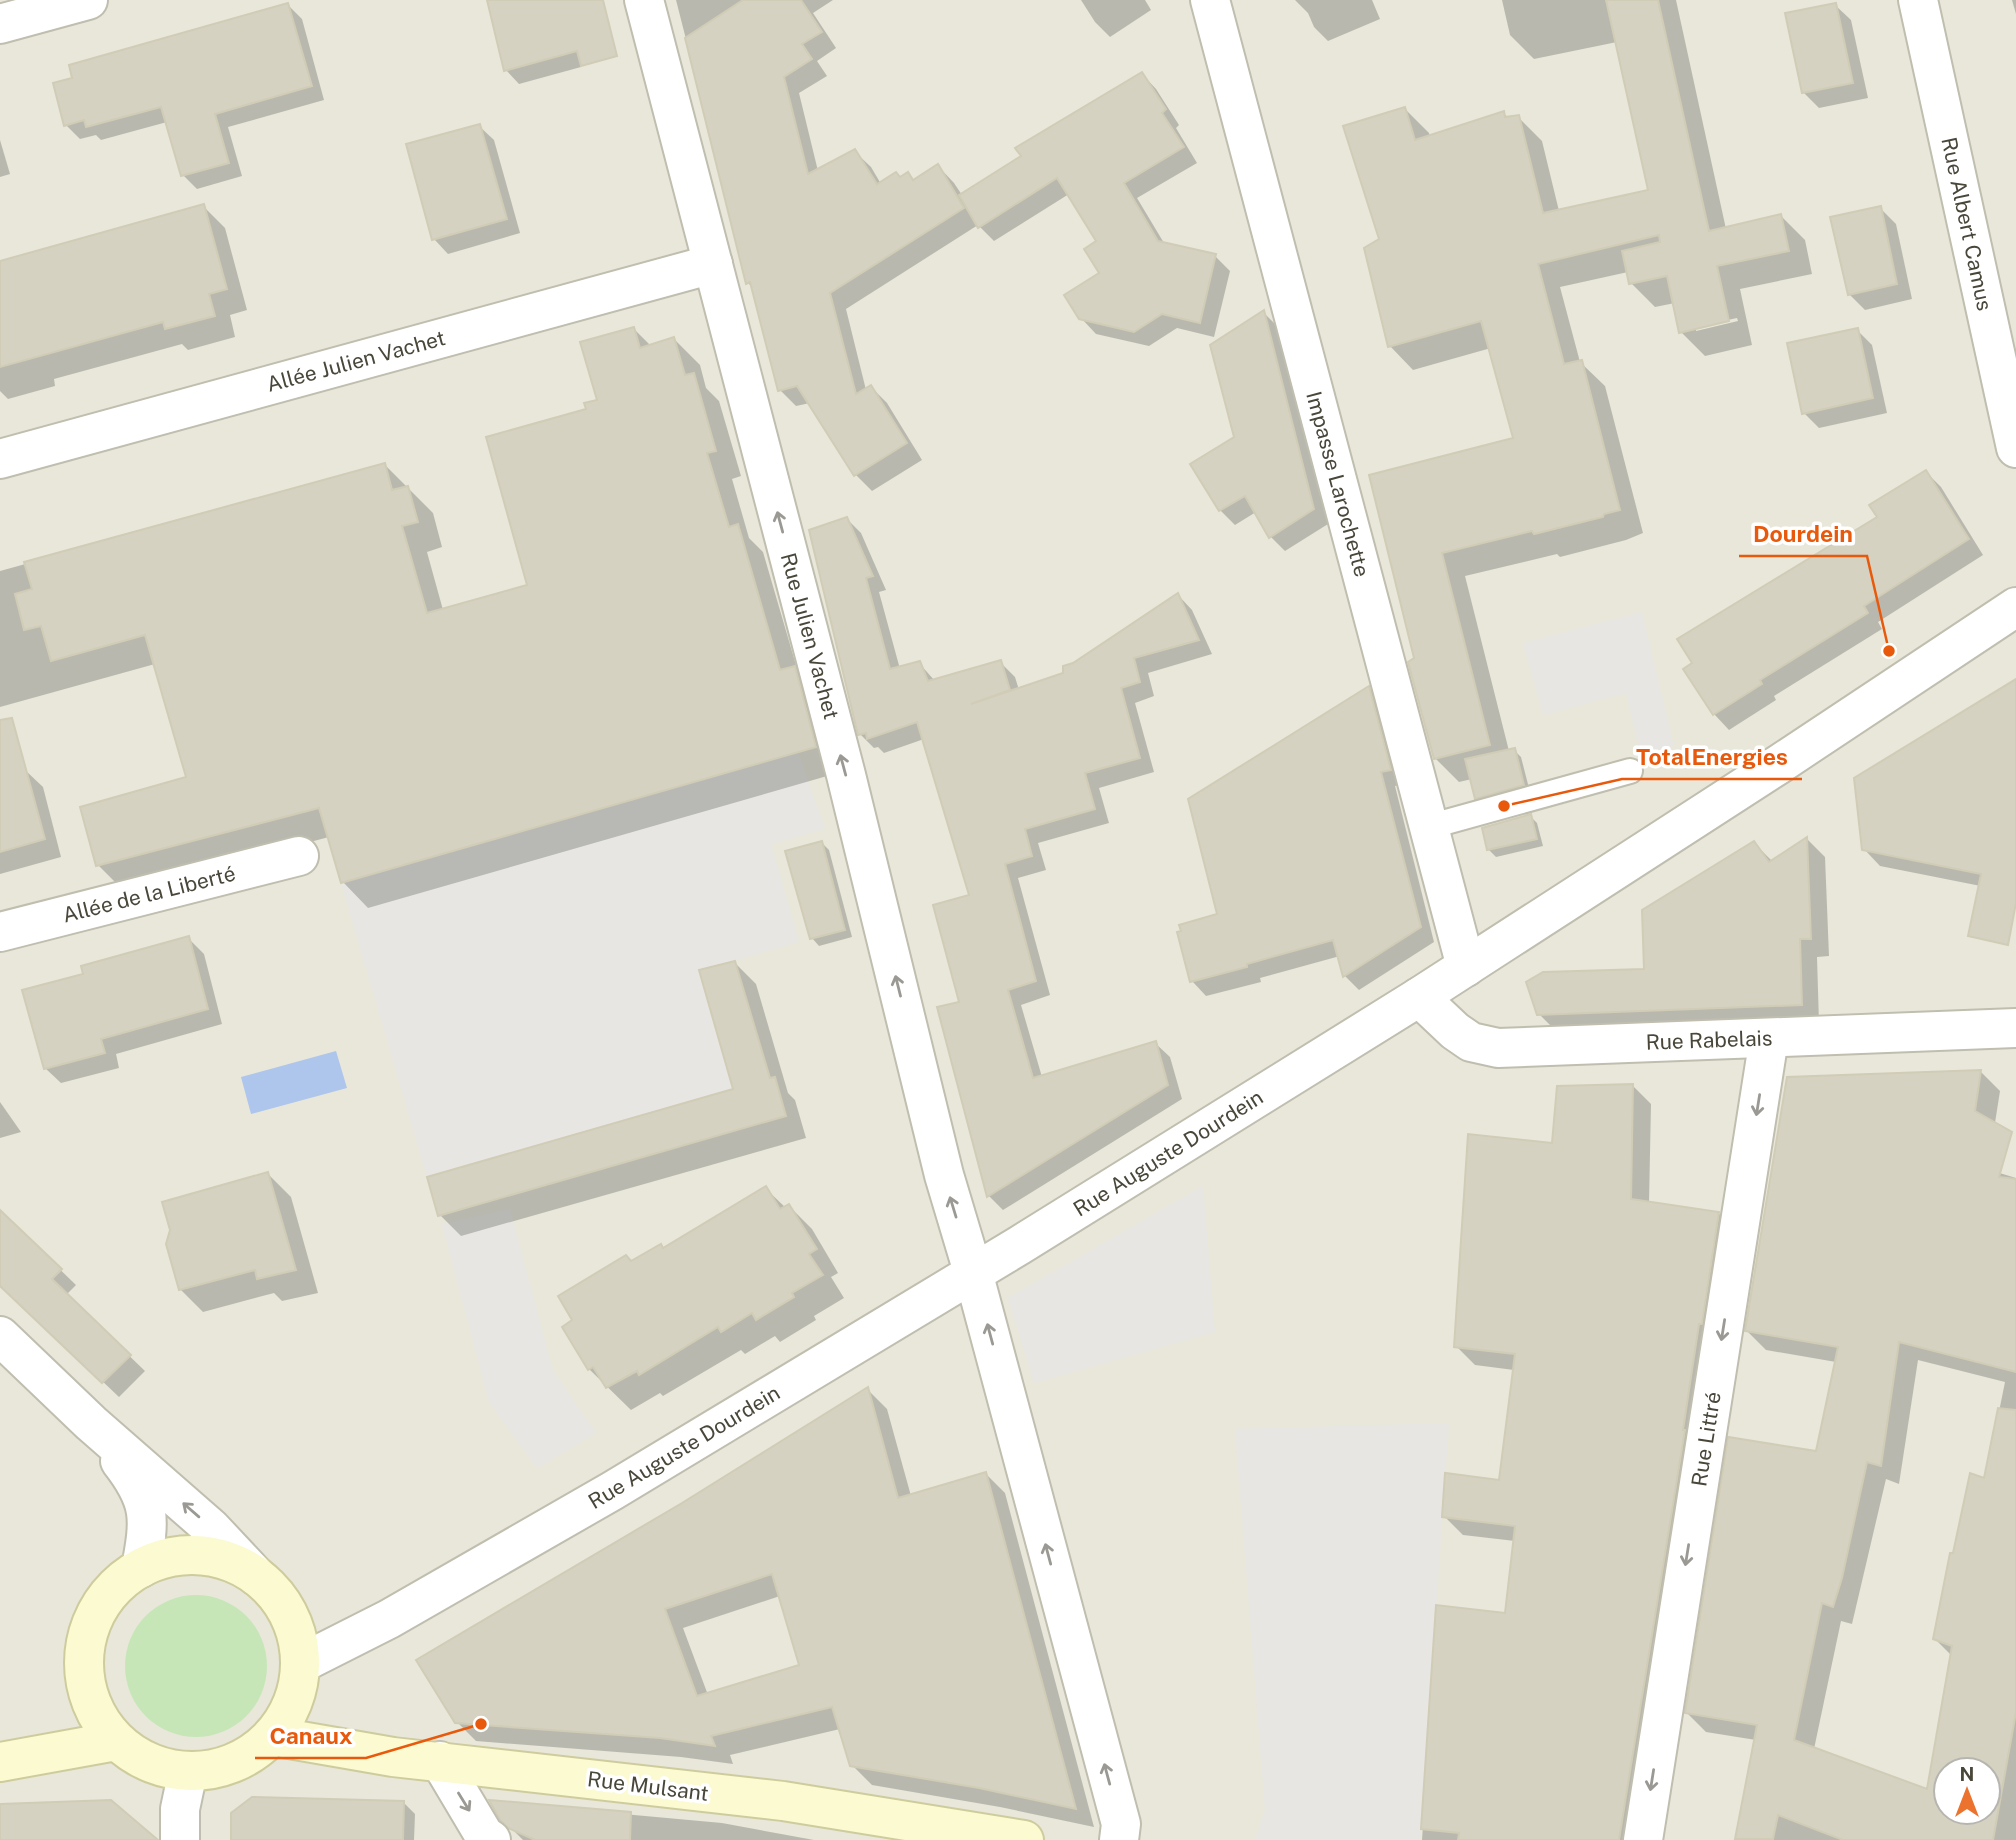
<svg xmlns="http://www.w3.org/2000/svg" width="2016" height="1840" font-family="'Public Sans',sans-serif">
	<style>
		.residential { fill: #e8e7da; fill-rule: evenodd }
		.green { fill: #c7e6b8 }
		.parking { fill: #e7e6e3 }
		.water { fill: #aec5ec }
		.shadow { fill: #0003; fill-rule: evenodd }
		.building { fill: #d6d2c2; stroke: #d0ccb6; stroke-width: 2; fill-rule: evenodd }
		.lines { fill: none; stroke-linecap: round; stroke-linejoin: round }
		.service-casing { stroke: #c0beaf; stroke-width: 28 }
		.minor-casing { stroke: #c0beaf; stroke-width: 42 }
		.tertiary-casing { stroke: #c0beaf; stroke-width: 42 }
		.secondary-casing { stroke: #cecc9d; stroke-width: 42 }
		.service { stroke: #fff; stroke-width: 24 }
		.minor { stroke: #fff; stroke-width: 38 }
		.tertiary { stroke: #fff; stroke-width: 38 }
		.secondary { stroke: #fbfad0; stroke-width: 38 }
		.oneway { stroke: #9b9993 }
		.labels { text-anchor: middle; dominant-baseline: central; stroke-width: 7; stroke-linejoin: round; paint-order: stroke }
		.street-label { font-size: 21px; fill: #49463a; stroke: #fff }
		.leader { fill: none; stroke: #e8590c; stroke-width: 2.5 }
		.callout-dot { fill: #e8590c; stroke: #fff; stroke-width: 2.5 }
		.callout-label { font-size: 23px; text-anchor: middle; font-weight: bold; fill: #e8590c; stroke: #fff; stroke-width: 7; stroke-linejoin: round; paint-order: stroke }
	</style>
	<rect width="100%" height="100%" fill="#f5f4ec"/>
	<path class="residential" d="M0 0H2016V1840H0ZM1946 1770H1988V1812H1946Z"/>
	<circle class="green" cx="196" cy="1666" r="71"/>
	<g class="parking">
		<path d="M1642 612 1674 747 1641 756 1626 693 1543 715 1523 643Z"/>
		<path d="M798 752 825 829 771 844 799 942 699 971 733 1089 427 1177 341 883Z"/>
		<path d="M1203 1186 1215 1332 1034 1383 1008 1298Z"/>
		<path d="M510 1209 553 1371 596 1433 537 1468 489 1402 442 1224Z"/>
		<path d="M1449 1423 1420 1840H1255L1265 1810 1235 1429Z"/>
	</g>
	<path class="water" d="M336 1051 347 1088 251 1114 241 1077Z"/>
	<g class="shadow">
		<path d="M489 0H564L581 67 519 84 506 70Z"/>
		<path d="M676 0H833L813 13 836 48 817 61 827 76 799 93 818 171 854 151 871 167 881 184 908 174 914 181 938 166 954 183 962 195 1023 157 1142 74 1156 89 1179 125 1176 128 1197 163 1137 198 1164 243 1215 256 1230 271 1214 337 1177 328 1149 346 1096 334 1081 318 1101 273 1098 242 1069 194 994 241 978 225 846 309 866 390 871 387 887 403 922 460 872 491 856 475 810 403 796 406 780 390 754 289 748 283Z"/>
		<path d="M1081 0H1145L1151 10 1110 37 1095 22Z"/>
		<path d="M1295 0H1372L1380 19 1328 41 1314 27 1308 13Z"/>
		<path d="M1502 0H1676L1726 229 1781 216 1805 240 1812 274 1740 289 1752 345 1705 356 1681 332 1675 303 1655 307 1631 283 1628 272 1560 287 1580 362 1605 386 1643 533 1626 540 1560 557 1557 554 1465 576 1509 751 1514 750 1521 757 1530 792 1484 805 1476 798 1472 779 1459 782 1435 758 1416 659 1371 477 1515 439 1491 348 1413 370 1390 346 1381 239 1405 109 1429 133 1430 137 1503 113 1509 118 1518 117 1542 141 1559 211 1650 192 1617 42 1534 59 1510 35ZM1737 318 1738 321 1696 331V327Z"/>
		<path d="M2012 0H2016V14Z"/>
		<path d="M288 5 302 19 324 100 228 127 242 176 197 189 183 175 167 122 101 140 96 135 80 139 66 125Z"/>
		<path d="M1835 5 1851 20 1868 98 1819 108 1804 93Z"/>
		<path d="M479 126 494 140 520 233 448 254 434 239Z"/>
		<path d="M0 140 10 174 0 177Z"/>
		<path d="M203 206 225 228 247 310 230 315 235 337 188 350 182 344 54 379 55 386 8 399 0 391V263Z"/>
		<path d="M1880 208 1896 224 1912 299 1865 310 1849 294Z"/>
		<path d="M1264 313 1278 327 1328 524 1285 551 1270 536 1256 512 1235 525 1220 510Z"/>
		<path d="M634 329 651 346 674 339 700 365 706 388 719 401 741 476 732 479 749 538 763 552 798 672 820 694 841 772 368 908 343 882 329 837 124 891 98 865 188 778 155 664 0 707V571L385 465 433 513 442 547 427 552 443 610 529 586 588 410 599 401Z"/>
		<path d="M1857 330 1872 345 1887 413 1819 428 1804 413Z"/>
		<path d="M1926 472 1941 487 1983 555 1878 622 1882 629 1774 696 1776 700 1729 730 1714 714 1879 518Z"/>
		<path d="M847 519 861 533 886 590 879 592 900 669 919 663 935 681 1000 662 1015 677 1019 690 1065 674 1074 665 1178 595 1192 610 1212 654 1148 673 1154 696 1135 703 1154 772 1099 788 1109 823 1038 843 1046 870 1018 878 1050 995 1021 1005 1042 1077 1155 1043 1170 1057 1182 1099 1003 1210 989 1196 961 1004 971 896 924 739 884 753 878 747 874 748 860 734Z"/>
		<path d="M2016 681V893L1880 866 1864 849Z"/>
		<path d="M1369 688 1383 703 1405 784 1395 786 1434 942 1359 990 1345 976 1340 956 1260 978 1261 982 1206 996 1192 981 1219 916Z"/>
		<path d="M25 770 43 787 61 857 0 874V777Z"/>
		<path d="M1530 816 1537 823 1543 846 1496 857 1489 850Z"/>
		<path d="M1807 839 1825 857 1829 956 1817 957 1819 1023 1558 1033 1539 1014 1646 971 1754 843 1772 861Z"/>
		<path d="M822 843 829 850 852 937 819 946 812 938Z"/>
		<path d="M188 938 204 954 222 1024 116 1054 119 1068 61 1083 45 1068 85 975Z"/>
		<path d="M735 963 756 984 788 1093 795 1100 806 1138 461 1236 440 1215 735 1090Z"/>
		<path d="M1981 1072 2000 1091 1992 1142 1895 1141 2016 1178V1840H1736L1756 1740 1706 1732 1687 1713 1817 1453 1836 1362 1766 1350 1747 1331 1788 1078ZM1918 1360 2005 1382 1985 1481 1955 1554 1935 1639 1952 1656 1928 1792 1814 1749 1841 1621 1852 1624 1886 1479 1899 1484ZM1946 1770H1988V1812H1946Z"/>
		<path d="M1632 1085 1651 1104 1649 1203 1719 1214 1738 1233 1640 1840H1422L1438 1607 1506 1615 1515 1541 1463 1535 1444 1516 1500 1481 1514 1370 1475 1365 1456 1346 1554 1145Z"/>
		<path d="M0 1102 21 1132 0 1138Z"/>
		<path d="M268 1174 291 1197 318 1293 282 1301 274 1293 203 1312 180 1289Z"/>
		<path d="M765 1188 786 1208 789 1206 812 1229 838 1273 831 1277 844 1298 814 1316 816 1320 780 1342 775 1336 745 1354 741 1350 663 1396 660 1393 631 1410 589 1369 632 1263 664 1249Z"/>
		<path d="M10 1221 76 1285 66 1295 145 1371 119 1397 0 1284V1231Z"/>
		<path d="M868 1390 887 1409 911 1496 986 1474 1005 1493 1094 1827 1000 1807 872 1785 852 1765 840 1729 730 1755 733 1764 681 1757 476 1741 456 1721 683 1505ZM780 1596 801 1667 708 1695 683 1628Z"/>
		<path d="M492 1802 722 1823 814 1840H523L502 1819Z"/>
		<path d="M404 1803 415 1814 414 1840H233Z"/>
	</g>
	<g class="building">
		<path d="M487 0H603L617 56 581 66 577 51 504 71Z"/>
		<path d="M743 0H801L822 32 802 44 812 59 784 77 808 174 855 149 877 184 896 172 900 177 908 172 913 180 938 164 964 208 830 293 856 394 871 385 907 443 854 476 797 386 778 391 750 282 746 284 685 38Z"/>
		<path d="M1606 0H1658L1709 231 1781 214 1789 251 1717 266 1729 321 1679 333 1667 276 1629 284 1622 251 1660 242 1659 235 1538 264 1564 364 1582 360 1620 510 1604 514 1603 517 1534 534 1532 531 1442 553 1490 745 1434 759 1408 662 1414 658 1369 475 1513 438 1481 321 1388 347 1364 248 1379 239 1343 126 1405 107 1415 140 1504 111 1505 117 1519 115 1543 213 1648 190Z"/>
		<path d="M288 3 312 86 215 114 229 163 181 176 161 107 86 127 84 120 64 126 53 83 72 78 69 65Z"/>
		<path d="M1836 3 1853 83 1802 93 1785 13Z"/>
		<path d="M1142 72 1166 109 1162 113 1184 147 1124 183 1158 241 1216 254 1200 323 1162 314 1134 332 1079 319 1064 295 1099 273 1084 249 1096 241 1057 178 978 228 959 195 1021 156 1015 148Z"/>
		<path d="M480 124 507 219 432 240 406 144Z"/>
		<path d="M204 204 227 289 209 294 215 316 165 329 163 322 0 367V261Z"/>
		<path d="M1881 206 1897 284 1848 295 1830 217Z"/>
		<path d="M1264 310 1314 509 1269 538 1245 496 1219 511 1190 464 1234 437 1210 345Z"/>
		<path d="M634 327 640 348 674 337 685 375 694 373 716 451 707 453 729 527 738 524 780 670 795 666 816 747 341 883 319 808 96 866 80 807 186 777 145 635 51 661 41 626 24 630 15 594 32 589 24 562 385 463 392 490 408 486 418 522 402 526 427 613 527 585 486 437 586 409 584 403 597 400 580 342Z"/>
		<path d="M1858 328 1873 398 1802 414 1787 343Z"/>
		<path d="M1926 470 1969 539 1864 606 1868 613 1760 680 1762 684 1713 715 1683 669 1692 663 1677 639 1877 517 1869 505Z"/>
		<path d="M847 517 873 576 866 578 890 669 920 661 928 681 1001 660 1010 690 971 704 1063 673V666L1073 663 1178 593 1199 640 1134 658 1140 682 1121 688 1140 758 1085 773 1095 809 1025 829 1032 856 1005 864 1036 981 1008 990 1033 1078 1156 1041 1168 1085 987 1197 937 1007 959 1002 933 905 969 895 917 722 867 739 866 733 858 735 809 530Z"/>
		<path d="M2016 679V903L2008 945 1968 936 1981 874 1862 850 1854 778Z"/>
		<path d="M1369 686 1391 770 1381 772 1421 927 1343 977 1333 940 1247 964V967L1190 982 1177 932 1181 931 1179 925 1217 914 1188 799Z"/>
		<path d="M12 718 45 839 0 852V720Z"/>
		<path d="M1515 748 1524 785 1475 799 1465 759Z"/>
		<path d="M1531 814 1537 839 1487 850 1482 828Z"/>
		<path d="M1807 837 1811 939H1800L1802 1005 1537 1015 1526 982 1543 972 1644 969 1642 910 1754 841 1769 862Z"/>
		<path d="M822 841 845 930 810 939 785 851Z"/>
		<path d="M189 936 208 1009 101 1039 105 1053 44 1069 22 990 83 974 81 966Z"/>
		<path d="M735 961 770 1078 775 1077 786 1116 438 1216 427 1177 733 1089 699 970Z"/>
		<path d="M1981 1070 1975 1111 2012 1132 1999 1177 2016 1179V1372L1899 1342 1881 1466 1867 1462 1842 1578 1833 1607 1822 1603 1794 1740 1927 1789 1952 1646 1933 1639 1950 1553H1953L1970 1473 1984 1478 1998 1408 2016 1410V1712L1993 1840H1843L1778 1815 1773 1839H1735L1757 1725 1685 1713 1728 1437 1816 1451 1838 1347 1745 1331 1787 1077ZM1946 1770H1988V1812H1946Z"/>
		<path d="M1633 1084 1631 1199 1719 1212 1702 1324H1699L1683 1430H1685L1619 1840H1458L1459 1833 1421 1829 1436 1605 1505 1613 1515 1526 1442 1517 1445 1473 1499 1480 1515 1354 1454 1347 1468 1134 1552 1143 1557 1086Z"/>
		<path d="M268 1172 296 1270 257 1279 255 1270 179 1290 166 1244 170 1230 162 1202Z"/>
		<path d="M766 1186 780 1209 789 1204 817 1249 809 1254 823 1275 792 1293 794 1297 756 1320 752 1313 721 1332 718 1327 639 1375 637 1371 606 1388 593 1367 588 1370 562 1327 572 1320 558 1296 626 1255 631 1261 661 1244 663 1248Z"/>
		<path d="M0 1210 62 1269 52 1279 131 1355 102 1383 0 1286Z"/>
		<path d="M868 1387 898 1498 986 1472 1076 1809 979 1788 850 1766 832 1707 711 1736 715 1746 660 1738 455 1723 416 1660 682 1503ZM772 1574 799 1665 697 1696 665 1609Z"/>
		<path d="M252 1797 404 1801 403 1840H231V1813Z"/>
		<path d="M111 1800 158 1840H0V1804Z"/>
		<path d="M489 1800 631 1812 630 1840H535L508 1828 500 1820Z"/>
	</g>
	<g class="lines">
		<g class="service-casing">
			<path id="service" d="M1428 827 1630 771"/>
		</g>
		<g class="minor-casing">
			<g id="minor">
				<path d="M644 0 846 775 944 1175 973 1272 1121 1824 1119 1840"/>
				<path d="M1210 0 1466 967"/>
				<path d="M1918 0 2016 448"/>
				<path d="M0 24 88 0"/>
				<path d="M0 459 713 264"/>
				<path d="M0 932 299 856"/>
				<path d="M1419 997 1455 1031 1471 1042 1498 1048 2016 1028"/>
				<path d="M300 1664 389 1619 612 1491 1020 1245 1419 997 1778 765 2016 607"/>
				<path d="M440 1761 484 1835 491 1840"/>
				<path d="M1643 1840 1769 1038"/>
			</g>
		</g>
		<g class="tertiary-casing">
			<g id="tertiary">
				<path d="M0 1336 91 1423 211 1528 256 1576"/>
				<path d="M120 1461C152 1502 150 1519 141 1568"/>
				<path d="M180 1840V1809L188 1771"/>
			</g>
		</g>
		<g class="secondary-casing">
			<g id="secondary">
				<circle cx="192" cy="1663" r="108"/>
				<path d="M272 1736 393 1757 783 1801 1024 1840"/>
				<path d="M0 1762 116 1741"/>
			</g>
		</g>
		<use href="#service" class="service"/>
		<use href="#minor" class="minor"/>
		<use href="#tertiary" class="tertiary"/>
		<use href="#secondary" class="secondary"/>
	</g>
	<defs><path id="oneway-shaft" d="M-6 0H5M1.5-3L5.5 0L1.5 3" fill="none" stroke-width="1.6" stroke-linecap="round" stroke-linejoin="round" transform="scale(1.75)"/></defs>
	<g class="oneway">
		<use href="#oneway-shaft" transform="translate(780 522) rotate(-105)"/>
		<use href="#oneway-shaft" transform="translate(843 765) rotate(-105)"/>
		<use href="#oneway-shaft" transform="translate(898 986) rotate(-104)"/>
		<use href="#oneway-shaft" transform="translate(1758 1105) rotate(99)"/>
		<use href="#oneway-shaft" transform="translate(953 1207) rotate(-107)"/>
		<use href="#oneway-shaft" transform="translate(1723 1330) rotate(99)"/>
		<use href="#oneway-shaft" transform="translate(990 1334) rotate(-105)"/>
		<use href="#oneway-shaft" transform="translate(191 1510) rotate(-139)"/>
		<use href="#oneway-shaft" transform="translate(1048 1554) rotate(-105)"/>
		<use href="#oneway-shaft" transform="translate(1687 1555) rotate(99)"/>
		<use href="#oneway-shaft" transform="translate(1107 1774) rotate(-105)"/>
		<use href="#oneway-shaft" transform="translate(1652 1780) rotate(99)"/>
		<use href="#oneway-shaft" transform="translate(464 1802) rotate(58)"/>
	</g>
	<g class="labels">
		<g class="street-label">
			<text transform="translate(1967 224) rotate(78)">Rue Albert Camus</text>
			<text transform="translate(356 361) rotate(-15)">Allée Julien Vachet</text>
			<text transform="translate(1338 484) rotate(75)">Impasse Larochette</text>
			<text transform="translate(810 636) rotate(75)">Rue Julien Vachet</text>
			<text transform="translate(149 894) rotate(-14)">Allée de la Liberté</text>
			<text transform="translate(1709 1040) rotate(-2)">Rue Rabelais</text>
			<text transform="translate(1168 1153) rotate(-32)">Rue Auguste Dourdein</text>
			<text transform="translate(1706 1439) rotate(-81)">Rue Littré</text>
			<text transform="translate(684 1447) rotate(-31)">Rue Auguste Dourdein</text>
			<text transform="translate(648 1786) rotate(7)">Rue Mulsant</text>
		</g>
	</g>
	<path class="leader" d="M1889 651L1867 556H1739M1504 806L1622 779H1802M481 1724L366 1758H255"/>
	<g class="callout-dot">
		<circle cx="1889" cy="651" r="7"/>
		<circle cx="1504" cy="806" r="7"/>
		<circle cx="481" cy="1724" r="7"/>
	</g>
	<g class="callout-label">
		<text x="1803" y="542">Dourdein</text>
		<text x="1712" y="765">TotalEnergies</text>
		<text x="311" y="1744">Canaux</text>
	</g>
	<g transform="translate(1967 1791)"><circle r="33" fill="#ffffff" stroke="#b6b5b0" stroke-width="2"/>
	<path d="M0-5L12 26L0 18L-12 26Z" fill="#eb732d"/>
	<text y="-10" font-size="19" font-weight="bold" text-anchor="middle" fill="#49463a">N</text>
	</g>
</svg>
